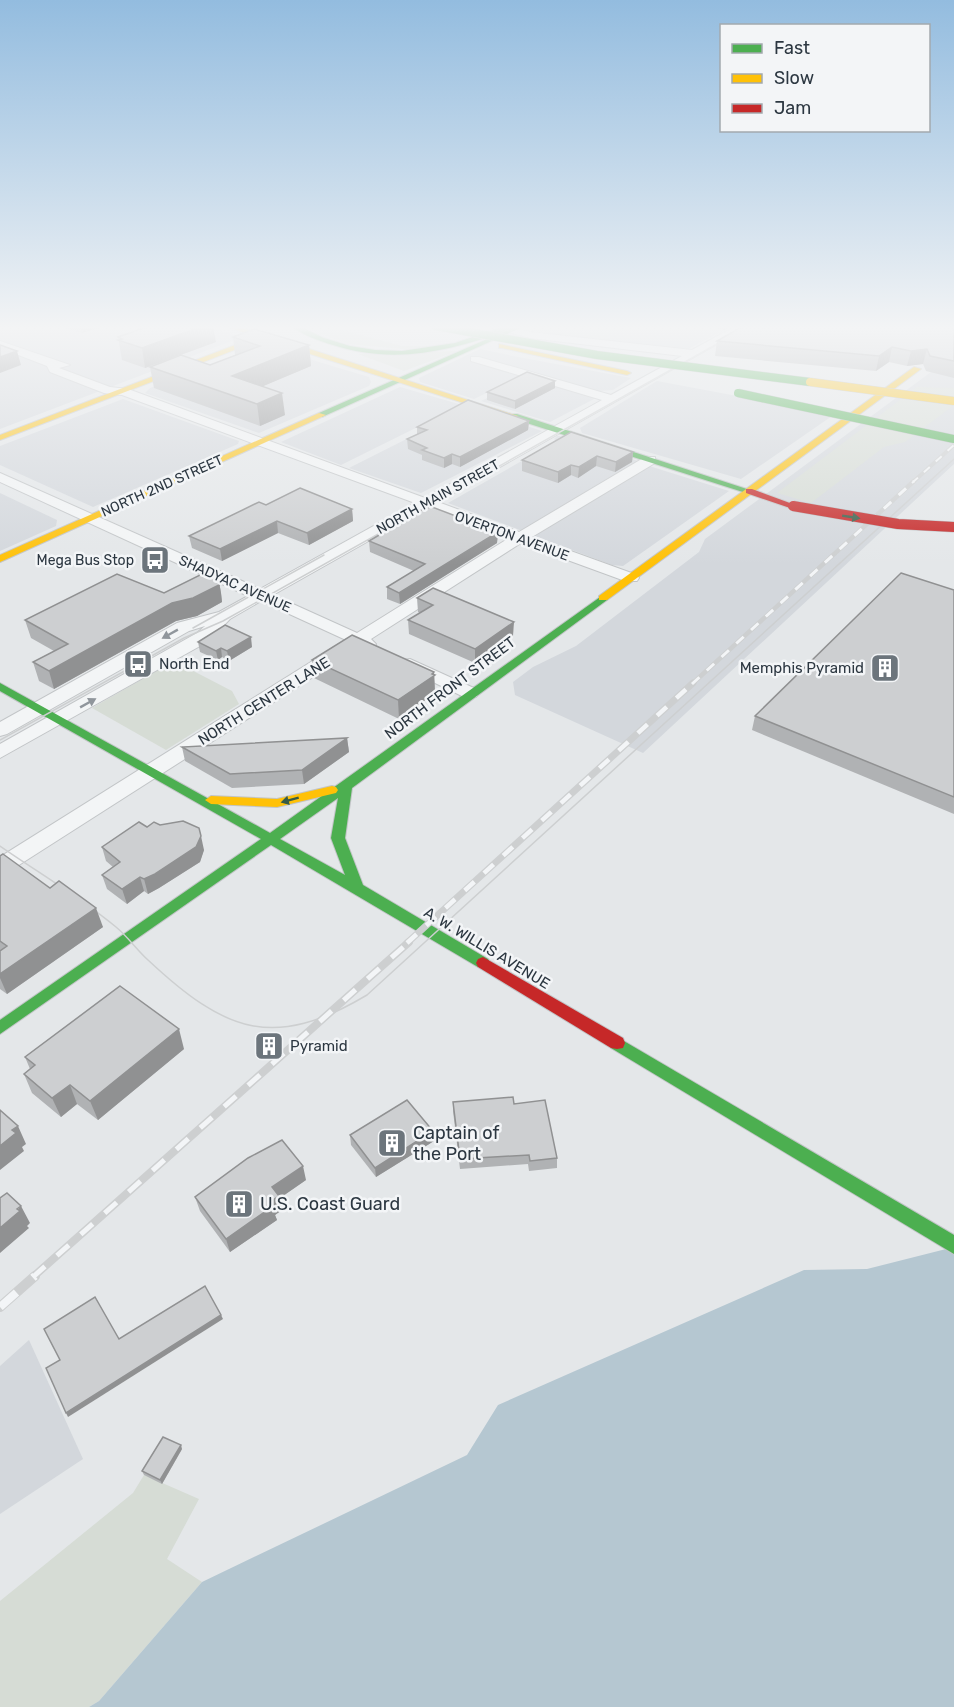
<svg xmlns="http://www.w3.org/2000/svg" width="954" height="1707" font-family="Rubik,sans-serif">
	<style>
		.built { fill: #d3d7dc }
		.green { fill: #d6dcd5 }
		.water { fill: #b5c7d1 }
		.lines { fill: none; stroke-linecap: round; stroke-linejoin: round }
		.street-casing { stroke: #c2c5c7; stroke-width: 2 }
		.fast-casing { stroke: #c2c5c7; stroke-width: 2 }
		.slow-casing { stroke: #c2c5c7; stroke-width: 2 }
		.jam-casing { stroke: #c2c5c7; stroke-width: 2 }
		.street { fill: #f3f5f6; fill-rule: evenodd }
		.fast { fill: #4caf50; fill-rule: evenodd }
		.slow { fill: #ffc107; fill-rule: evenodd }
		.jam { fill: #c62828; fill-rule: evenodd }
		.tram { stroke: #cdcfd0; stroke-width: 1.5 }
		.rail-far4-casing { stroke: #cdcfd0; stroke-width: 4 }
		.rail-far3-casing { stroke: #cdcfd0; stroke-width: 4.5 }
		.rail-far2-casing { stroke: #cdcfd0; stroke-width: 7 }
		.rail-far1-casing { stroke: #cdcfd0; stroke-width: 8 }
		.rail-casing { stroke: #cdcfd0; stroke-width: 10 }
		.rail-far4 { stroke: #f3f5f7; stroke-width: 2; stroke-dasharray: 8; stroke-linecap: butt }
		.rail-far3 { stroke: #f3f5f7; stroke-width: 3; stroke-dasharray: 10; stroke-linecap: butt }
		.rail-far2 { stroke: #f3f5f7; stroke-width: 4.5; stroke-dasharray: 13; stroke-linecap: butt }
		.rail-far1 { stroke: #f3f5f7; stroke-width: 5; stroke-dasharray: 16; stroke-linecap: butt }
		.rail { stroke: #f3f5f7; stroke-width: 8; stroke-dasharray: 22; stroke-linecap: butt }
		.fast-bridge-casing { stroke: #b7babd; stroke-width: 9; stroke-linecap: butt }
		.slow-bridge-casing { stroke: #b7babd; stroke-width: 9; stroke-linecap: butt }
		.jam-bridge-casing { stroke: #b7babd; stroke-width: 11; stroke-linecap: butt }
		.fast-bridge { stroke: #4caf50; stroke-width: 8 }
		.slow-bridge { stroke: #ffc107; stroke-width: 8 }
		.jam-bridge { stroke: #c62828; stroke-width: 10 }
		.wall { fill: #b0b2b4 }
		.shaded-wall { fill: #909192 }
		.building { fill: #cdcfd1; stroke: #909192; stroke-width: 1.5 }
		.oneway { fill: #365b46 }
		.oneway2 { fill: #90969c }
		.labels { text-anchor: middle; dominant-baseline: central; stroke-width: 5; stroke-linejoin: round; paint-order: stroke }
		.far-street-label { font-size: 14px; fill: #2c3741; stroke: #f3f5f7 }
		.far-poi-label { font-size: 14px; fill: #2c3741; stroke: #f3f5f7; text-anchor: end }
		.poi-label { font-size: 15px; fill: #2c3741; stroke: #f3f5f7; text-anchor: start }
		.street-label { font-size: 15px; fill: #2c3741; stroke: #f3f5f7 }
		.near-poi-label { font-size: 18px; fill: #2c3741; stroke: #f3f5f7; text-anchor: start }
	</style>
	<rect width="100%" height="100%" fill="#e4e7e9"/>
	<g class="built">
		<path d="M0 326H206L242 337 0 429Z"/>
		<path d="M624 326H732L686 350 608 341 607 335Z"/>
		<path d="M272 348 369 377 371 382 369 386 259 433 145 393 150 388 251 349Z"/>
		<path d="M480 349 518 357 631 378 613 390 598 391 476 356 469 360 522 376 474 399 420 382 419 378Z"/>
		<path d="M954 355V464L643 753 515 695 513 682 533 667 576 646 699 552 705 539Z"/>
		<path d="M530 377 595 397 594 399 550 422 481 401Z"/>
		<path d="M657 381 753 399 832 416 741 479 582 433 580 428Z"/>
		<path d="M400 387 462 405 341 465 281 442Z"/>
		<path d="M123 399 239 441 238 444 93 507 0 465V446Z"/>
		<path d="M470 407 542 431 421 493 349 468Z"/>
		<path d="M557 436H563L641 462 525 532 448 503 557 441 554 439Z"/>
		<path d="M646 465 729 491 623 566 612 565 535 536Z"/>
		<path d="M0 493 57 520 56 526 0 551Z"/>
		<path d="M29 1340 83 1459 0 1514V1366Z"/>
	</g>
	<g class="green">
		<path d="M317 326H327L402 346H440L403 349 348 344 308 329Z"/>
		<path d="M533 326H624L607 335 608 341 540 333 533 330Z"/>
		<path d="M457 351 404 371 358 354Z"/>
		<path d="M917 387 954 388V405L905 442 884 447 811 503 777 493Z"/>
		<path d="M174 661 232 691 239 704 166 750 92 708Z"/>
		<path d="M144 1475 199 1499 167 1559 202 1582 99 1701 89 1707H0V1601L133 1493Z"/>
	</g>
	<path class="water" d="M954 1247V1707H89L99 1701 202 1582 467 1455 498 1405 804 1270 867 1269Z"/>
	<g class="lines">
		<g class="street-casing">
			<g id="street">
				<path d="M486 326H505L530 332 692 350 736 326H749L438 502 519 532 645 457H655V463L532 537 637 575 639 578 637 581H625L521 543 371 639 376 644 374 648 360 647 8 872 0 874V857L346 640 261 601 230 619 209 641 0 758V744L197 633 205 626 189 631 7 734 0 736V722L177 623 219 612 248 596 0 482V473L260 589 415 503 122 395 104 393 50 372 47 366 0 348V341L70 365 59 368 110 387 128 389 425 498 602 400 471 361V357H479L611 395 682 356 530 338ZM427 508 509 538 357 633 273 595Z"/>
				<path d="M410 659 476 689 479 693 476 697H464L404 668 401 664 404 660Z"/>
			</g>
		</g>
		<g class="fast-casing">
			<g id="fast">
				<path d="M291 326H299L324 338 350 346 375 350 402 351 455 343 505 326H525L322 417 318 415 319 413 510 329C453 351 393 365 333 345 319 341 303 335 291 326Z"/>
				<path d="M511 414H517L753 491 746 493 511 418Z"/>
				<path d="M603 595 608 598 607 600 352 788 345 838 363 885 488 959 490 963 488 967H478L271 845 0 1034V1020L261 839 0 691V683L270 833ZM338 798 331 838 345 875 280 839Z"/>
				<path d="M617 1037 954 1235V1254L611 1048 609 1043 611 1038Z"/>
			</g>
		</g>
		<g class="slow-casing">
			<g id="slow">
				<path d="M226 326H236L262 334 271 333 269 336 518 416 511 418 263 339 0 440V435L256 337Z"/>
				<path d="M499 344 627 371 631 373 627 375 502 348H499Z"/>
				<path d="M914 367 921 369 607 600H599V596Z"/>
				<path d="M319 413 326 415 0 562V555Z"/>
				<path d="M332 786 336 787 338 790 336 793 277 807 211 804 205 800 211 796 277 799Z"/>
			</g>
		</g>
		<g class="jam-casing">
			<g id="jam">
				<path d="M746 489H752L798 506 790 508 746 493Z"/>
				<path d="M483 957 623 1038 625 1043 623 1048 617 1049 611 1048 478 967 476 963 478 959Z"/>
			</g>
		</g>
		<use href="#street" class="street"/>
		<use href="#fast" class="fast"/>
		<use href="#slow" class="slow"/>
		<use href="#jam" class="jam"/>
		<g class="tram">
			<path d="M193 628 324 555"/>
			<path d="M0 740 184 638 223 621 749 326"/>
			<path d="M0 846C39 873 80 897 116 927 128 937 137 950 148 960 225 1032 273 1051 367 995L954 459"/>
		</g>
		<g class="rail-far4-casing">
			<path id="rail-far4" d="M912 483 954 445"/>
		</g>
		<g class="rail-far3-casing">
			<path id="rail-far3" d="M692 684 914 481"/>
		</g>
		<g class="rail-far2-casing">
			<path id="rail-far2" d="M407 943 693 683"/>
		</g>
		<g class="rail-far1-casing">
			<path id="rail-far1" d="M33 1277 409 942"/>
		</g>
		<g class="rail-casing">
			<path id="rail" d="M0 1307 35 1276"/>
		</g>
		<use href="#rail-far4" class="rail-far4"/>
		<use href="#rail-far3" class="rail-far3"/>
		<use href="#rail-far2" class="rail-far2"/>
		<use href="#rail-far1" class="rail-far1"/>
		<use href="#rail" class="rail"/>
		<g class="fast-bridge-casing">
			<g id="fast-bridge">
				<path d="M436 326 597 355 810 382"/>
				<path d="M738 393 954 439"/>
			</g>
		</g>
		<g class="slow-bridge-casing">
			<path id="slow-bridge" d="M810 382 954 401"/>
		</g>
		<g class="jam-bridge-casing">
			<path id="jam-bridge" d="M793 506 898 524 954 527"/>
		</g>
		<use href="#fast-bridge" class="fast-bridge"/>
		<use href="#slow-bridge" class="slow-bridge"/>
		<use href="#jam-bridge" class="jam-bridge"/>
	</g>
	<g class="wall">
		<path d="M60 326H104L82 333Z"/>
		<path d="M707 326H732L724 330Z"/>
		<path d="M741 326H954V378L926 371 923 364 907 366 889 362 876 371 715 356 717 341 740 328Z"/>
		<path d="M118 337 216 342 145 368 122 360Z"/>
		<path d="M233 337 309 345 311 366 263 386 285 415 260 426 154 388 150 367 210 365 235 355Z"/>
		<path d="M555 381V388L515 409 487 400V392Z"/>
		<path d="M529 421 528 430 460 467 452 464 444 468 422 460V455L408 449 407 439 417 435V427Z"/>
		<path d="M633 452 632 462 615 472 596 466 578 478 571 475 558 483 522 471V460Z"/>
		<path d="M266 505 352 509 353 521 309 545 278 533 222 561 192 548 189 536Z"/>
		<path d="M498 532 497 543 400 604 387 599V587L414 571 370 552 369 541Z"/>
		<path d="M218 576 221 593 222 602 197 616 176 621 54 689 39 681 33 662 54 651 31 638 25 620 164 593Z"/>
		<path d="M954 590V814L752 730 755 716Z"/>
		<path d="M417 598 513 636 475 663 409 634 408 620 420 613 418 612Z"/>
		<path d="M198 642 252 647 229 661 222 657 218 660 200 652Z"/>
		<path d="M312 660 434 672 435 693 399 719 314 678Z"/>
		<path d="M347 738 349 752 304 784 232 788 185 761 182 747Z"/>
		<path d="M147 827 204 850 200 862 159 888 148 894 144 891 127 904 107 889 102 875 113 867 106 861 102 847Z"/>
		<path d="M0 856 103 927 7 994 0 989Z"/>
		<path d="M184 1049 98 1120 77 1104 61 1117 32 1093 24 1074 30 1069 25 1057Z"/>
		<path d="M453 1102 514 1104 557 1158V1168L529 1171 528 1164 460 1169 453 1111Z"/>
		<path d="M433 1131 434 1141 376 1177 351 1145 350 1135Z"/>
		<path d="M306 1180 280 1198 282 1210 275 1215 277 1220 230 1252 200 1211 195 1197Z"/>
		<path d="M182 1449 162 1484 144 1475 142 1471Z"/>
	</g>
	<g class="shaded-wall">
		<path d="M80 326H104L82 333Z"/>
		<path d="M203 326H213L216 342 145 368 142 348Z"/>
		<path d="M724 326H732L724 330Z"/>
		<path d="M309 345 311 366 237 397 232 376Z"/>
		<path d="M892 347 889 362 876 371 879 356Z"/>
		<path d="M927 349 923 364 907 366 911 351Z"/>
		<path d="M17 351 21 365 0 373V357Z"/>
		<path d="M555 381V388L515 409V401Z"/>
		<path d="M282 393 285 415 260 426 257 404Z"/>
		<path d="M529 421 528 430 460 467V457Z"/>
		<path d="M633 452 632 462 615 472 616 462Z"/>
		<path d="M452 454V464L444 468V458Z"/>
		<path d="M597 456 596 466 578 478 579 467Z"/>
		<path d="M571 465V475L558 483V472Z"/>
		<path d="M352 509 353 521 309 545 307 533Z"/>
		<path d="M277 521 278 533 222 561 220 549Z"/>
		<path d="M498 532 497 543 400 604 399 593Z"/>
		<path d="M218 576 221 593 222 602 197 616 176 621 54 689 49 671Z"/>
		<path d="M514 622 513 636 475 663V649Z"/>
		<path d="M251 637 252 647 229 661 227 651Z"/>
		<path d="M221 648 222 657 218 660 216 651Z"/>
		<path d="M434 672 435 693 399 719 398 700Z"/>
		<path d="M347 738 349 752 304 784 302 770Z"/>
		<path d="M201 836 204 850 200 862 159 888 148 894 144 879Z"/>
		<path d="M140 877 144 891 127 904 122 889Z"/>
		<path d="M96 908 103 927 7 994 0 978V974Z"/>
		<path d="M179 1029 184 1049 98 1120 90 1101Z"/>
		<path d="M70 1085 77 1104 61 1117 52 1098Z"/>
		<path d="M18 1126 26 1144 22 1147 24 1151 0 1170V1146L12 1130Z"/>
		<path d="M433 1131 434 1141 376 1177 375 1168Z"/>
		<path d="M303 1166 306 1180 280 1198 282 1210 275 1215 277 1220 230 1252 226 1239 270 1202 272 1187Z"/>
		<path d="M21 1206 30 1223 27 1226 29 1228 0 1253V1228Z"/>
		<path d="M221 1315 223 1319 68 1417 66 1413Z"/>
		<path d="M181 1445 182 1449 162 1484 160 1480Z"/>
	</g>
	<g class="building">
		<path d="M150 326H203L142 348 118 340 122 339 118 337Z"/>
		<path d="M743 326H954V361L930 356 927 349 911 351 892 347 879 356 717 341Z"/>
		<path d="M254 329 309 345 232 376 282 393 257 404 150 367 181 355 210 365 260 346 233 337Z"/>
		<path d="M0 345 17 351 0 357Z"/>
		<path d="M527 372 555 381 515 401 487 392Z"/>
		<path d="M468 400 529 421 460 457 452 454 444 458 422 450 427 448 407 439 427 430 417 427Z"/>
		<path d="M571 432 633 452 616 462 597 456 579 467 571 465 558 472 522 460Z"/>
		<path d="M300 488 352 509 307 533 277 521 220 549 189 536 259 502 266 505Z"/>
		<path d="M432 507 498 532 399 593 387 587 425 564 369 541 425 508Z"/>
		<path d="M208 571 218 576 219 585 193 598 172 603 49 671 33 662 68 644 25 620 117 574 164 593Z"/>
		<path d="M901 573 954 590V797L755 716Z"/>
		<path d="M433 588 514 622 475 649 408 620 433 605 417 598Z"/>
		<path d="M225 625 251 637 227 651 221 648 216 651 198 642Z"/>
		<path d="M352 635 434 672 432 674 435 675 398 700 312 660Z"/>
		<path d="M347 738 302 770 230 774 182 747Z"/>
		<path d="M183 821 199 828 201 836 196 847 155 874 144 879 140 877 122 889 102 875 120 862 102 847 139 822 147 827 154 822 160 825Z"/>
		<path d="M3 854 50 888 59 881 96 908 0 974V951L7 946 0 941V856Z"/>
		<path d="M120 986 179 1029 90 1101 70 1085 52 1098 24 1074 35 1065 25 1057Z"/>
		<path d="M513 1097 514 1104 545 1100 557 1158 530 1161 529 1155 460 1159 453 1102Z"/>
		<path d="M407 1100 433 1131 375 1168 350 1135Z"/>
		<path d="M0 1110 18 1126 12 1130 16 1133 0 1146Z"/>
		<path d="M282 1140 303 1166 272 1187 279 1196 270 1202 273 1206 226 1239 195 1197 248 1158Z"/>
		<path d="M7 1193 21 1206 17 1209 20 1211 0 1228V1198Z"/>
		<path d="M205 1286 221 1315 66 1413 46 1368 60 1360 44 1329 95 1297 119 1339Z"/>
		<path d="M163 1437 181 1445 160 1480 142 1471Z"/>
	</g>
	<defs><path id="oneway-solid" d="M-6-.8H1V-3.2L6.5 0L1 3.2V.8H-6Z" transform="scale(1.5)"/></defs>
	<g class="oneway">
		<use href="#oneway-solid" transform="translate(851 517) rotate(9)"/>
		<use href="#oneway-solid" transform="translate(290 800) rotate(165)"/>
	</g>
	<g class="oneway2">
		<use href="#oneway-solid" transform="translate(170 634) rotate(151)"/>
		<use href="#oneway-solid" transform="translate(88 703) rotate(-29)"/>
	</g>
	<linearGradient id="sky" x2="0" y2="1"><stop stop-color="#93bcdf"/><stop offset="0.58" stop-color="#f3f4f5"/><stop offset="1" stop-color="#f3f4f5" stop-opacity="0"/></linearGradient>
	<rect width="954" height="565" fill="url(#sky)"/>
	<defs>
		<g id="bus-square" transform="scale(1.5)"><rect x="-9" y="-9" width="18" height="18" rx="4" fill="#6c757c" stroke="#f3f5f7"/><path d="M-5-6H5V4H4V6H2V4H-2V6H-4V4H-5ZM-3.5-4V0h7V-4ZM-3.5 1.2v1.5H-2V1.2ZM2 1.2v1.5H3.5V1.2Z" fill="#fff"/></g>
		<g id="building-square" transform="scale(1.5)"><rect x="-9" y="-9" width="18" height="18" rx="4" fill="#6c757c" stroke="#f3f5f7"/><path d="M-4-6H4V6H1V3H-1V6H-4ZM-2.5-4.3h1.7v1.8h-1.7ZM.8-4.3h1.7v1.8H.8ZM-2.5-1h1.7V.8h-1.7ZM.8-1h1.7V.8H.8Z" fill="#fff"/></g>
	</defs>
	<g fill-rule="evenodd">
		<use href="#bus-square" x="155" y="560"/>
		<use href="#bus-square" x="138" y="664"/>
		<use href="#building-square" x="885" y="668"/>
		<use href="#building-square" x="269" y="1046"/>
		<use href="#building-square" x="392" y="1143"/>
		<use href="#building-square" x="239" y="1204"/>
	</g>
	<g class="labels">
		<g class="far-street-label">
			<text transform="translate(162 486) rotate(-24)">NORTH 2ND STREET</text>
			<text transform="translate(438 497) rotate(-29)">NORTH MAIN STREET</text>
			<text transform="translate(512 536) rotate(20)">OVERTON AVENUE</text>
			<text transform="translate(235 584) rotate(24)">SHADYAC AVENUE</text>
		</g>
		<g class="far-poi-label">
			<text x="134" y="560">Mega Bus Stop</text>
		</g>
		<g class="poi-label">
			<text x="159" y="664">North End</text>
			<text x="864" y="668" text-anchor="end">Memphis Pyramid</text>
			<text x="290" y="1046">Pyramid</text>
		</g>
		<g class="street-label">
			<text transform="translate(450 688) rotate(-37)">NORTH FRONT STREET</text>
			<text transform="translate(264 701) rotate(-32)">NORTH CENTER LANE</text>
			<text transform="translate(487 948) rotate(31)">A. W. WILLIS AVENUE</text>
		</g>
		<g class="near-poi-label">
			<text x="413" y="1133">Captain of<tspan x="413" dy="21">the Port</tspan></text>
			<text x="260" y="1204">U.S. Coast Guard</text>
		</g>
	</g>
	<rect x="720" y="24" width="210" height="108" fill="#f3f5f7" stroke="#a3a9ae" stroke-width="1.5"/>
	<rect x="732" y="44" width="30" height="9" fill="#4caf50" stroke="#a3a9ae" stroke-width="1.5"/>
	<text x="774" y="54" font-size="18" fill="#2c3741">Fast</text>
	<rect x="732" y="74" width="30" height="9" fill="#ffc107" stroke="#a3a9ae" stroke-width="1.5"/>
	<text x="774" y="84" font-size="18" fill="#2c3741">Slow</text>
	<rect x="732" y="104" width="30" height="9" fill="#c62828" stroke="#a3a9ae" stroke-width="1.5"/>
	<text x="774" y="114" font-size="18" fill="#2c3741">Jam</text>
</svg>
